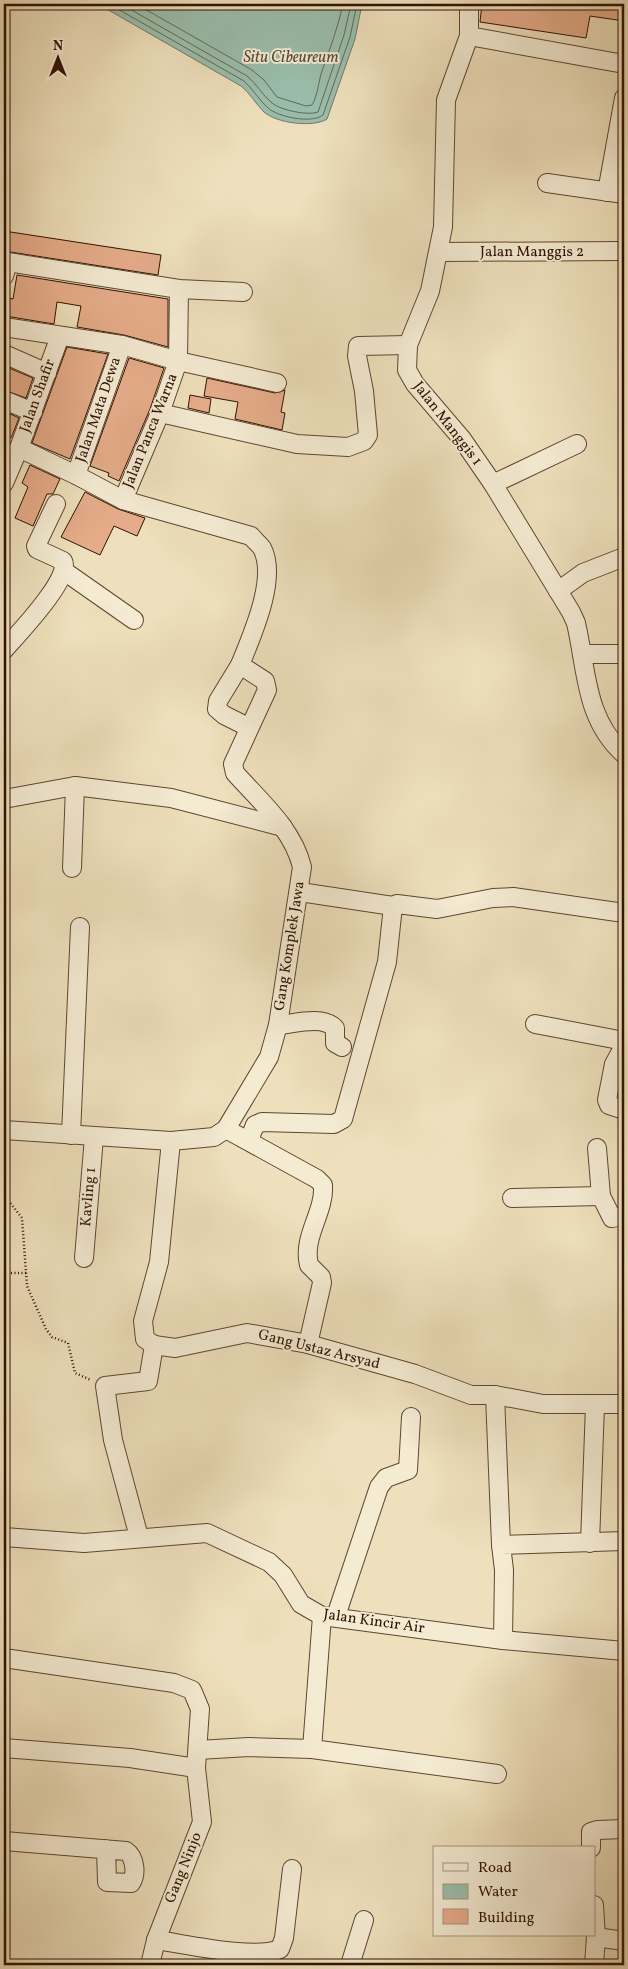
<svg xmlns="http://www.w3.org/2000/svg" width="628" height="1969" font-family="Vollkorn,serif">
	<style>
		.water { fill: #9abeac; stroke: #6f7967 }
		.lines { fill: none; stroke-linecap: round; stroke-linejoin: round }
		.shore { stroke: #646856; stroke-width: 1 }
		.building { fill: #e5ac89; stroke: #2f1200 }
		.minor-casing { stroke: #5f462f; stroke-width: 20 }
		.path { stroke: #2f1200; stroke-width: 2.5; stroke-dasharray: 1 2.5; stroke-linecap: butt }
		.minor { stroke: #f4ebd3; stroke-width: 18 }
		.labels { text-anchor: middle; dominant-baseline: central; stroke-width: 4; stroke-linejoin: round; paint-order: stroke }
		.street-label { font-size: 15px; fill: #2f1200; stroke: #f4ebd3 }
		.water-label { font-size: 16px; font-style: italic; fill: #544e3c; stroke: #f4ebd3 }
	</style>
	<rect width="100%" height="100%" fill="#eee0bc"/>
	<filter id="stains"><feTurbulence type="fractalNoise" baseFrequency=".004" numOctaves="4"/><feColorMatrix values="0 0 0 0 .2 0 0 0 0 .09 0 0 0 0 .02 0 0 0 .5 -.17"/></filter>
	<radialGradient id="worn" r=".72"><stop offset=".6" stop-color="#630" stop-opacity="0"/><stop offset="1" stop-color="#630" stop-opacity=".3"/></radialGradient>
	<path class="water" d="M98 4H362L355 39 327 119C313 128 276 123 264 112 255 103 250 93 241 86Z"/>
	<g class="lines">
		<g class="shore">
			<path d="M109 4 244 81C253 89 259 100 268 108 278 117 312 124 323 115L350 37 357 4"/>
			<path d="M121 4 247 76C257 84 262 95 272 103 280 110 308 116 318 112L344 35 351 4"/>
			<path d="M136 4 252 70 264 80 277 97 306 106 312 105C318 95 318 83 322 71 330 48 338 28 343 4"/>
		</g>
	</g>
	<g class="building">
		<path d="M482 4H624V21L590 16 586 38 480 22Z"/>
		<path d="M4 231 161 255 158 275 4 251Z"/>
		<path d="M17 275 168 299V347L124 335 77 327 81 306 57 302 54 324 5 316 8 298 13 299Z"/>
		<path d="M67 347 108 354 70 459 32 443Z"/>
		<path d="M129 358 164 368 150 409 119 481 108 476 109 473 90 466Z"/>
		<path d="M4 366 33 378 26 398 4 390Z"/>
		<path d="M207 378 275 393 285 390 281 412 285 413 282 430 235 419 238 402 204 396Z"/>
		<path d="M190 395 211 399 209 413 188 408Z"/>
		<path d="M4 411 19 418 11 438 4 435Z"/>
		<path d="M30 465 60 479 53 494H47L33 526 15 518 28 487 22 483Z"/>
		<path d="M85 492 118 509 145 518 137 536 114 526 100 555 61 537Z"/>
	</g>
	<g class="lines">
		<g class="minor-casing">
			<g id="minor">
				<path d="M469 4V36L446 100 443 227 430 291 408 345 407 370 415 384 462 439 493 484 571 612 576 623C587 671 585 719 624 754"/>
				<path d="M469 36 624 64"/>
				<path d="M547 183 624 194"/>
				<path d="M607 192 624 98"/>
				<path d="M439 252 624 251"/>
				<path d="M4 276 8 262 179 289 243 292"/>
				<path d="M4 327 122 345 178 361 277 383"/>
				<path d="M4 354 47 373"/>
				<path d="M4 400 33 412"/>
				<path d="M160 413 297 444 348 447 364 441 368 435 364 391 357 356 358 346 408 345"/>
				<path d="M76 475 122 345"/>
				<path d="M4 483 19 448 60 336"/>
				<path d="M493 484 577 444"/>
				<path d="M123 500 160 413 178 361 179 289"/>
				<path d="M64 571 134 620"/>
				<path d="M558 591 583 573 624 557"/>
				<path d="M4 650C16 636 72 578 63 561L37 549 36 546 56 504"/>
				<path d="M582 654H624"/>
				<path d="M240 665 218 701 217 709 224 715 248 727"/>
				<path d="M4 799 75 786 171 798 283 827"/>
				<path d="M72 868 75 786"/>
				<path d="M300 892 393 906"/>
				<path d="M535 1024 624 1041"/>
				<path d="M278 1025C294 1024 322 1015 335 1028V1043L342 1047"/>
				<path d="M624 1046 614 1064 607 1100 609 1105 624 1110"/>
				<path d="M226 1129 317 1179 323 1185C325 1213 302 1236 309 1265L321 1277 322 1283 308 1344"/>
				<path d="M4 1130 171 1141 214 1137 226 1129 269 1057 278 1025 302 867C293 829 260 801 235 773L233 764 267 690 265 681 240 665C252 635 278 578 262 548 259 544 254 540 251 536L123 500 76 475 19 448"/>
				<path d="M71 1135 80 927"/>
				<path d="M249 1140 255 1125 262 1122 334 1124 343 1119 387 962 393 906 397 904 437 909 493 898 513 897 624 913"/>
				<path d="M597 1148 601 1196 612 1218 624 1216"/>
				<path d="M512 1198 601 1196"/>
				<path d="M84 1258 94 1137"/>
				<path d="M154 1345 145 1339 143 1321 159 1262 171 1141"/>
				<path d="M495 1395 501 1545"/>
				<path d="M4 1537 84 1543 207 1533 269 1562 283 1575 301 1604 322 1616 503 1640 624 1651"/>
				<path d="M139 1537 113 1440 105 1386 148 1381 154 1345 175 1348 247 1333 308 1344 415 1374 471 1395H495L543 1404H624"/>
				<path d="M590 1543 595 1405"/>
				<path d="M336 1616 379 1487 386 1478 408 1470 411 1417"/>
				<path d="M503 1640 504 1570 501 1545 624 1541"/>
				<path d="M4 1658 174 1683 192 1690 200 1709 196 1768 202 1822 156 1940 150 1965"/>
				<path d="M4 1748 130 1758 196 1768"/>
				<path d="M312 1749 322 1616"/>
				<path d="M198 1750 249 1747 312 1749 497 1774"/>
				<path d="M4 1841 126 1851C135 1857 137 1874 131 1883L107 1882 106 1849"/>
				<path d="M591 1848V1832L597 1830 624 1829"/>
				<path d="M594 1905 596 1937"/>
				<path d="M156 1940C185 1944 255 1960 280 1949L284 1938 292 1869"/>
				<path d="M350 1965 364 1920"/>
				<path d="M594 1965 596 1937 624 1941"/>
			</g>
		</g>
		<g class="path">
			<path d="M4 1195 22 1218 27 1286 46 1329 52 1337 68 1343 75 1373 91 1380"/>
			<path d="M4 1273H26"/>
		</g>
		<use href="#minor" class="minor"/>
	</g>
	<g class="labels">
		<g class="street-label">
			<text x="532" y="252">Jalan Manggis 2</text>
			<text transform="translate(38 396) rotate(-70)">Jalan Shafir</text>
			<text transform="translate(99 410) rotate(-71)">Jalan Mata Dewa</text>
			<text transform="translate(447 424) rotate(52)">Jalan Manggis 1</text>
			<text transform="translate(151 431) rotate(-68)">Jalan Panca Warna</text>
			<text transform="translate(290 946) rotate(-81)">Gang Komplek Jawa</text>
			<text transform="translate(89 1197) rotate(-85)">Kavling 1</text>
			<text transform="translate(319 1350) rotate(14)">Gang Ustaz Arsyad</text>
			<text transform="translate(374 1622) rotate(8)">Jalan Kincir Air</text>
			<text transform="translate(184 1868) rotate(-68)">Gang Ninjo</text>
		</g>
		<g class="water-label">
			<text x="291" y="58">Situ Cibeureum</text>
		</g>
	</g>
	<rect width="628" height="1969" fill="none" stroke="#eee0bc" stroke-width="20"/>
	<rect x="5" y="5" width="618" height="1959" fill="none" stroke="#2f1200" stroke-width="2.5"/>
	<rect x="10" y="10" width="608" height="1949" fill="none" stroke="#2f1200"/>
	<rect x="433" y="1846" width="162" height="90" fill="#f4ebd3" stroke="#a5947f"/>
	<rect x="443" y="1863" width="25" height="8" fill="#f4ebd3" stroke="#a5947f"/>
	<text x="478" y="1872" font-size="15" fill="#2f1200">Road</text>
	<rect x="443" y="1884" width="25" height="15" fill="#9abeac" stroke="#a5947f"/>
	<text x="478" y="1896" font-size="15" fill="#2f1200">Water</text>
	<rect x="443" y="1909" width="25" height="15" fill="#e5ac89" stroke="#a5947f"/>
	<text x="478" y="1922" font-size="15" fill="#2f1200">Building</text>
	<g transform="translate(58 58)" stroke="#f4ebd3" stroke-width="4" paint-order="stroke">
	<path d="M0-4L9 19L0 12L-9 19Z" fill="#2f1200"/>
	<text y="-8" font-size="14" font-weight="bold" text-anchor="middle" fill="#2f1200">N</text>
	</g>
	<rect width="100%" height="100%" filter="url(#stains)"/>
	<rect width="100%" height="100%" fill="url(#worn)"/>
</svg>
